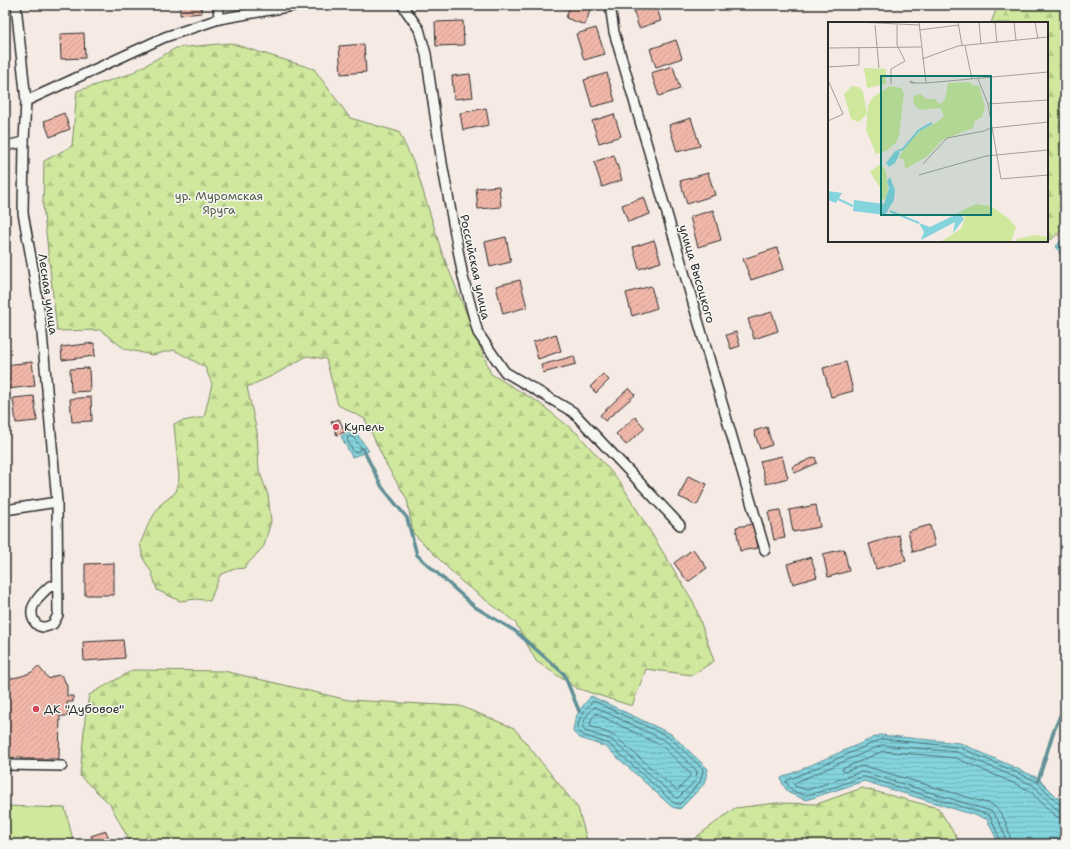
<svg xmlns="http://www.w3.org/2000/svg" width="1070" height="849" font-family="'Shantell Sans',sans-serif">
	<style>
		.grass { fill: #cfe89d; stroke: #7d8a64 }
		.forest { fill: url(#forest-firs); stroke: #7d8a64 }
		.water { fill: url(#water-rules); stroke: #609096 }
		.lines { fill: none; stroke-linecap: round; stroke-linejoin: round }
		.shore { stroke: #4f6f73; stroke-width: 1 }
		.stream { stroke: #609096; stroke-width: 3.5 }
		.building { fill: url(#building-hatch); stroke: #2b2b2b }
		.minor-casing { stroke: #2b2b2b; stroke-width: 12 }
		.minor { stroke: #f6f6f2; stroke-width: 9 }
		.poi-dot { fill: #d1495b; stroke: #f6f6f2; stroke-width: 1.5 }
		.labels { text-anchor: middle; dominant-baseline: central; stroke-width: 3; stroke-linejoin: round; paint-order: stroke }
		.park-label { font-size: 12px; fill: #545a48; stroke: #f6f6f2 }
		.street-label { font-size: 12px; fill: #2b2b2b; stroke: #f6f6f2 }
		.poi-label { font-size: 12px; fill: #2b2b2b; stroke: #f6f6f2; text-anchor: start }
		.inset-river { fill: none; stroke: #84d4de; stroke-width: 2 }
		.inset-road { fill: none; stroke: #a49e9a; stroke-width: 1 }
		.view { fill: #0f766e; fill-opacity: 0.15; stroke: #0f766e; stroke-width: 2 }
		.inset-edge { fill: none; stroke: #2b2b2b; stroke-width: 2 }
	</style>
	<defs>
		<pattern id="forest-firs" width="22" height="20" patternUnits="userSpaceOnUse"><rect width="22" height="20" fill="#cfe89d"/><path d="M5 1l3.5 6h-7zM16 11l3.5 6h-7z" fill="#b2c787"/></pattern>
		<pattern id="water-rules" width="6" height="5" patternUnits="userSpaceOnUse"><rect width="6" height="5" fill="#84d4de"/><path d="M0 2.5h6" fill="none" stroke="#72b6bf"/></pattern>
		<pattern id="building-hatch" width="6" height="6" patternUnits="userSpaceOnUse"><rect width="6" height="6" fill="#f1b8aa"/><path d="M-1 1l2-2M0 6l6-6M5 7l2-2" fill="none" stroke="#cf9e92"/></pattern>
	</defs>
	<rect width="100%" height="100%" fill="#f5eae4"/>
	<filter id="ink" filterUnits="userSpaceOnUse"><feTurbulence type="fractalNoise" baseFrequency=".025" numOctaves="2"/><feDisplacementMap in="SourceGraphic" scale="8" xChannelSelector="R" yChannelSelector="G"/><feConvolveMatrix kernelMatrix="1 2 1 2 8 2 1 2 1" color-interpolation-filters="sRGB"/></filter>
	<g filter="url(#ink)">
		<path class="grass" d="M5 806 65 808 74 844H5Z"/>
		<g class="forest">
			<path d="M998 5H1065V227L1051 240 1047 233V23H991Z"/>
			<path d="M230 43 314 69 350 118 399 132 416 168 442 253 491 374 538 402 578 434 620 482 694 603 714 661 692 675 646 669 632 706 576 688 536 661 515 622 462 582 413 533 407 499 387 466 365 419 338 405 326 359 307 356 272 376 247 387 257 432 259 470 268 495 271 521 264 546 244 568 234 569 220 575 210 601 197 599 180 601 157 590 152 573 144 560 140 544 149 523 160 505 176 492 179 478 174 424 183 421 204 417 212 384 205 367 174 350 152 355 125 349 100 330 57 331 43 206 44 161 72 146 77 91 130 74 176 48Z"/>
			<path d="M133 670 224 671 348 700 460 706 514 728 578 808 588 844H131L110 804 80 776 85 719 89 695Z"/>
			<path d="M862 788 938 808 961 844H879L876 843 873 844H687L735 808 777 803 817 804Z"/>
		</g>
		<g class="water">
			<path d="M1065 237V263L1056 246Z"/>
			<path d="M354 430 369 451 352 457 341 436Z"/>
			<path d="M591 696 671 734 708 769 704 784 680 809 672 807 606 747 580 738 573 732C575 713 580 710 591 696Z"/>
			<path d="M880 735 960 743 1038 778 1065 805V844H994L996 838 987 819 864 781 806 800 789 793 783 785 781 778Z"/>
		</g>
		<g class="lines">
			<g class="shore">
				<path d="M352 436 361 447 360 450 355 452 353 451 347 439 348 437Z"/>
				<path d="M594 701 669 737 703 769V771L700 782 680 804H678L674 803 609 744 583 735 578 731C577 719 584 711 592 702Z"/>
				<path d="M595 707 666 741 697 771 696 780 678 798H676L612 740 585 731 583 729C583 720 588 712 595 707Z"/>
				<path d="M597 714 662 746 690 773V776L678 790H676L615 736 590 726V724C591 720 593 715 597 714Z"/>
				<path d="M998 844 999 837 991 818 989 815 865 777H862C854 780 811 796 805 795 797 794 788 789 786 781L882 739 959 747 1036 781 1061 806 1065 807"/>
				<path d="M1004 844C1004 842 1005 839 1005 837 1004 831 996 815 991 811L867 773 861 772 807 790 795 786 794 783 882 745 957 752 1033 785 1057 810 1061 812H1065"/>
				<path d="M1010 844C1012 833 1003 812 993 805L868 767 861 766 844 772 843 771 842 769 883 751 956 758 1029 790 1054 815 1060 818H1065"/>
			</g>
			<g class="stream">
				<path d="M363 449 382 487 407 518 417 555 475 607 515 631 564 674 579 711"/>
				<path d="M1038 781 1053 733 1065 704"/>
			</g>
		</g>
		<g class="building">
			<path d="M52 5H80V6L52 7Z"/>
			<path d="M180 5H201L202 13 180 15Z"/>
			<path d="M570 5H592L585 25 566 18Z"/>
			<path d="M634 5H656L661 21 639 28 632 6Z"/>
			<path d="M463 21 464 45 436 46 435 22Z"/>
			<path d="M596 28 605 54 584 60 576 34Z"/>
			<path d="M84 33 85 58 61 59 60 34Z"/>
			<path d="M676 40 682 58 656 67 650 49Z"/>
			<path d="M364 44 366 72 341 74 339 46Z"/>
			<path d="M673 66 680 89 659 96 651 73Z"/>
			<path d="M607 73 615 101 592 107 584 80Z"/>
			<path d="M470 74 473 97 454 99 452 76Z"/>
			<path d="M486 108 489 125 463 130 460 113Z"/>
			<path d="M64 113 70 129 50 137 44 121Z"/>
			<path d="M614 114 621 136 599 143 592 121Z"/>
			<path d="M691 118 700 146 677 152 669 125Z"/>
			<path d="M614 155 622 180 602 187 594 162Z"/>
			<path d="M708 173 715 195 687 204 680 181Z"/>
			<path d="M499 186 501 207 478 209 476 188Z"/>
			<path d="M644 197 650 214 628 222 622 205Z"/>
			<path d="M713 210 721 240 698 247 690 217Z"/>
			<path d="M506 237 511 262 490 267 485 242Z"/>
			<path d="M654 240 661 262 639 269 633 247Z"/>
			<path d="M777 248 784 269 751 280 743 259Z"/>
			<path d="M520 280 527 307 503 314 496 286Z"/>
			<path d="M651 286 657 308 632 316 626 293Z"/>
			<path d="M772 312 778 331 754 339 748 319Z"/>
			<path d="M736 332 740 346 731 349 726 335Z"/>
			<path d="M556 334 561 351 538 359 533 342Z"/>
			<path d="M94 343 95 356 62 360 61 347Z"/>
			<path d="M574 356 576 364 543 373 541 365Z"/>
			<path d="M32 362 35 386 6 389 5 365Z"/>
			<path d="M846 362 853 391 831 397 823 368Z"/>
			<path d="M89 368 90 391 71 392 70 369Z"/>
			<path d="M603 374 609 380 596 393 590 387Z"/>
			<path d="M629 388 635 395 605 421 600 415Z"/>
			<path d="M34 396 37 421 16 423 13 398Z"/>
			<path d="M91 397 92 421 72 422 70 399Z"/>
			<path d="M635 417 645 428 626 445 616 434Z"/>
			<path d="M339 419 345 432 337 435 331 422Z"/>
			<path d="M767 427 772 445 760 449 754 431Z"/>
			<path d="M782 456 788 478 766 484 760 461Z"/>
			<path d="M815 457 817 463 795 473 792 467Z"/>
			<path d="M688 476 707 484 697 505 679 497Z"/>
			<path d="M816 505 820 527 793 532 789 510Z"/>
			<path d="M780 510 785 538 774 540 768 512Z"/>
			<path d="M754 524 758 548 740 551 736 527Z"/>
			<path d="M930 525 935 546 913 552 908 531Z"/>
			<path d="M899 535 906 561 876 569 869 544Z"/>
			<path d="M693 549 707 568 688 582 674 563Z"/>
			<path d="M844 549 849 571 828 577 823 554Z"/>
			<path d="M811 557 817 577 793 584 787 564Z"/>
			<path d="M114 563V595H85V564Z"/>
			<path d="M123 640 125 658 84 661 83 642Z"/>
			<path d="M38 666 49 679 54 676 60 675 63 677 67 686V696H73V702H67L68 716H60L59 759H21V757L5 758V679L13 678 22 676 32 672Z"/>
			<path d="M106 831 111 844H94L91 836Z"/>
		</g>
		<g class="lines">
			<g class="minor-casing">
				<g id="minor">
					<path d="M16 5 26 101 24 142 23 213 32 263 41 322 57 502 58 615 53 624C51 625 47 627 44 627 32 627 29 611 35 603 38 596 45 591 50 586H57"/>
					<path d="M218 5 219 19"/>
					<path d="M402 5 419 29 426 54 442 163 463 277 478 333 505 372 573 412 680 525"/>
					<path d="M610 5 614 32 765 550"/>
					<path d="M26 101 165 37 219 19 299 5"/>
					<path d="M5 146 24 142"/>
					<path d="M5 510 57 502"/>
					<path d="M5 765 62 766"/>
				</g>
			</g>
			<use href="#minor" class="minor"/>
		</g>
	</g>
	<g class="poi-dot">
		<circle cx="336" cy="427" r="4"/>
		<circle cx="36" cy="709" r="4"/>
	</g>
	<g class="labels">
		<g class="park-label">
			<text x="219" y="196">ур. Муромская<tspan x="219" dy="14">Яруга</tspan></text>
		</g>
		<g class="street-label">
			<text transform="translate(475 267) rotate(78)">Российская улица</text>
			<text transform="translate(697 274) rotate(74)">улица Высоцкого</text>
			<text transform="translate(48 294) rotate(82)">Лесная улица</text>
		</g>
		<g class="poi-label">
			<text x="344" y="427">Купель</text>
			<text x="44" y="709">ДК "Дубовое"</text>
		</g>
	</g>
	<g transform="translate(828 22)">
		<rect width="220" height="220" fill="#f5eae4"/>
		<path d="M36 46 58 47V62L39 66ZM24 64 31 65 35 70 39 92 31 100 23 97 16 72Z" fill="#cfe89d"/>
		<path d="M142 60 144 63 151 64 157 84 154 95 147 99 145 106 114 118 100 134 77 147 76 138 71 136 77 124 93 108 108 101 116 94 112 86 92 88 85 81 86 74 92 72 99 77H108L109 80 113 82 117 77 120 61ZM62 64 73 66 76 71 71 114 68 121 58 129 48 132 38 108 40 83 45 75ZM52 142 58 149 60 166 58 176 52 179 53 167 42 150ZM148 182 163 184 180 196 188 205 183 220H112L133 207 137 196 131 190ZM206 213 220 215V220H187L189 217Z" fill="#cfe89d"/>
		<path d="M68 128 72 131 67 141 61 145 58 141ZM62 155 67 168 66 178 57 193 25 189 26 178 56 182 61 166 59 159ZM0 169 14 171 8 181 0 178ZM131 191 136 197 125 211 127 200 93 218 96 210 91 201 102 205Z" fill="#84d4de"/>
		<path class="inset-river" d="M70 129 75 127 91 108 104 101M10 177 25 184M62 189 91 201"/>
		<path class="inset-road" d="M28 0 91 3M91 0 98 61M130 0 134 23M151 0 153 22M167 0 169 21M186 0 188 18M207 0 210 17M47 3 51 46M91 8 131 3M137 24 144 57M0 26 93 25M94 37 130 24 220 15M0 45 31 43V26M150 57 160 82 173 157 220 153M0 58 15 92 0 99M87 61 82 59 83 61H98L220 50M63 62V47L77 39 69 23V3M160 82 220 78M164 106 220 100M95 142 119 116 156 109 164 105M91 153 158 134 220 128"/>
		<path class="view" d="M53 54H163V193H53Z"/>
		<rect width="220" height="220" class="inset-edge"/>
	</g>
	<rect width="1070" height="849" fill="none" stroke="#f6f6f2" stroke-width="20"/>
	<rect x="10" y="10" width="1050" height="829" fill="none" stroke="#2b2b2b" stroke-width="1.5" filter="url(#ink)"/>
</svg>
